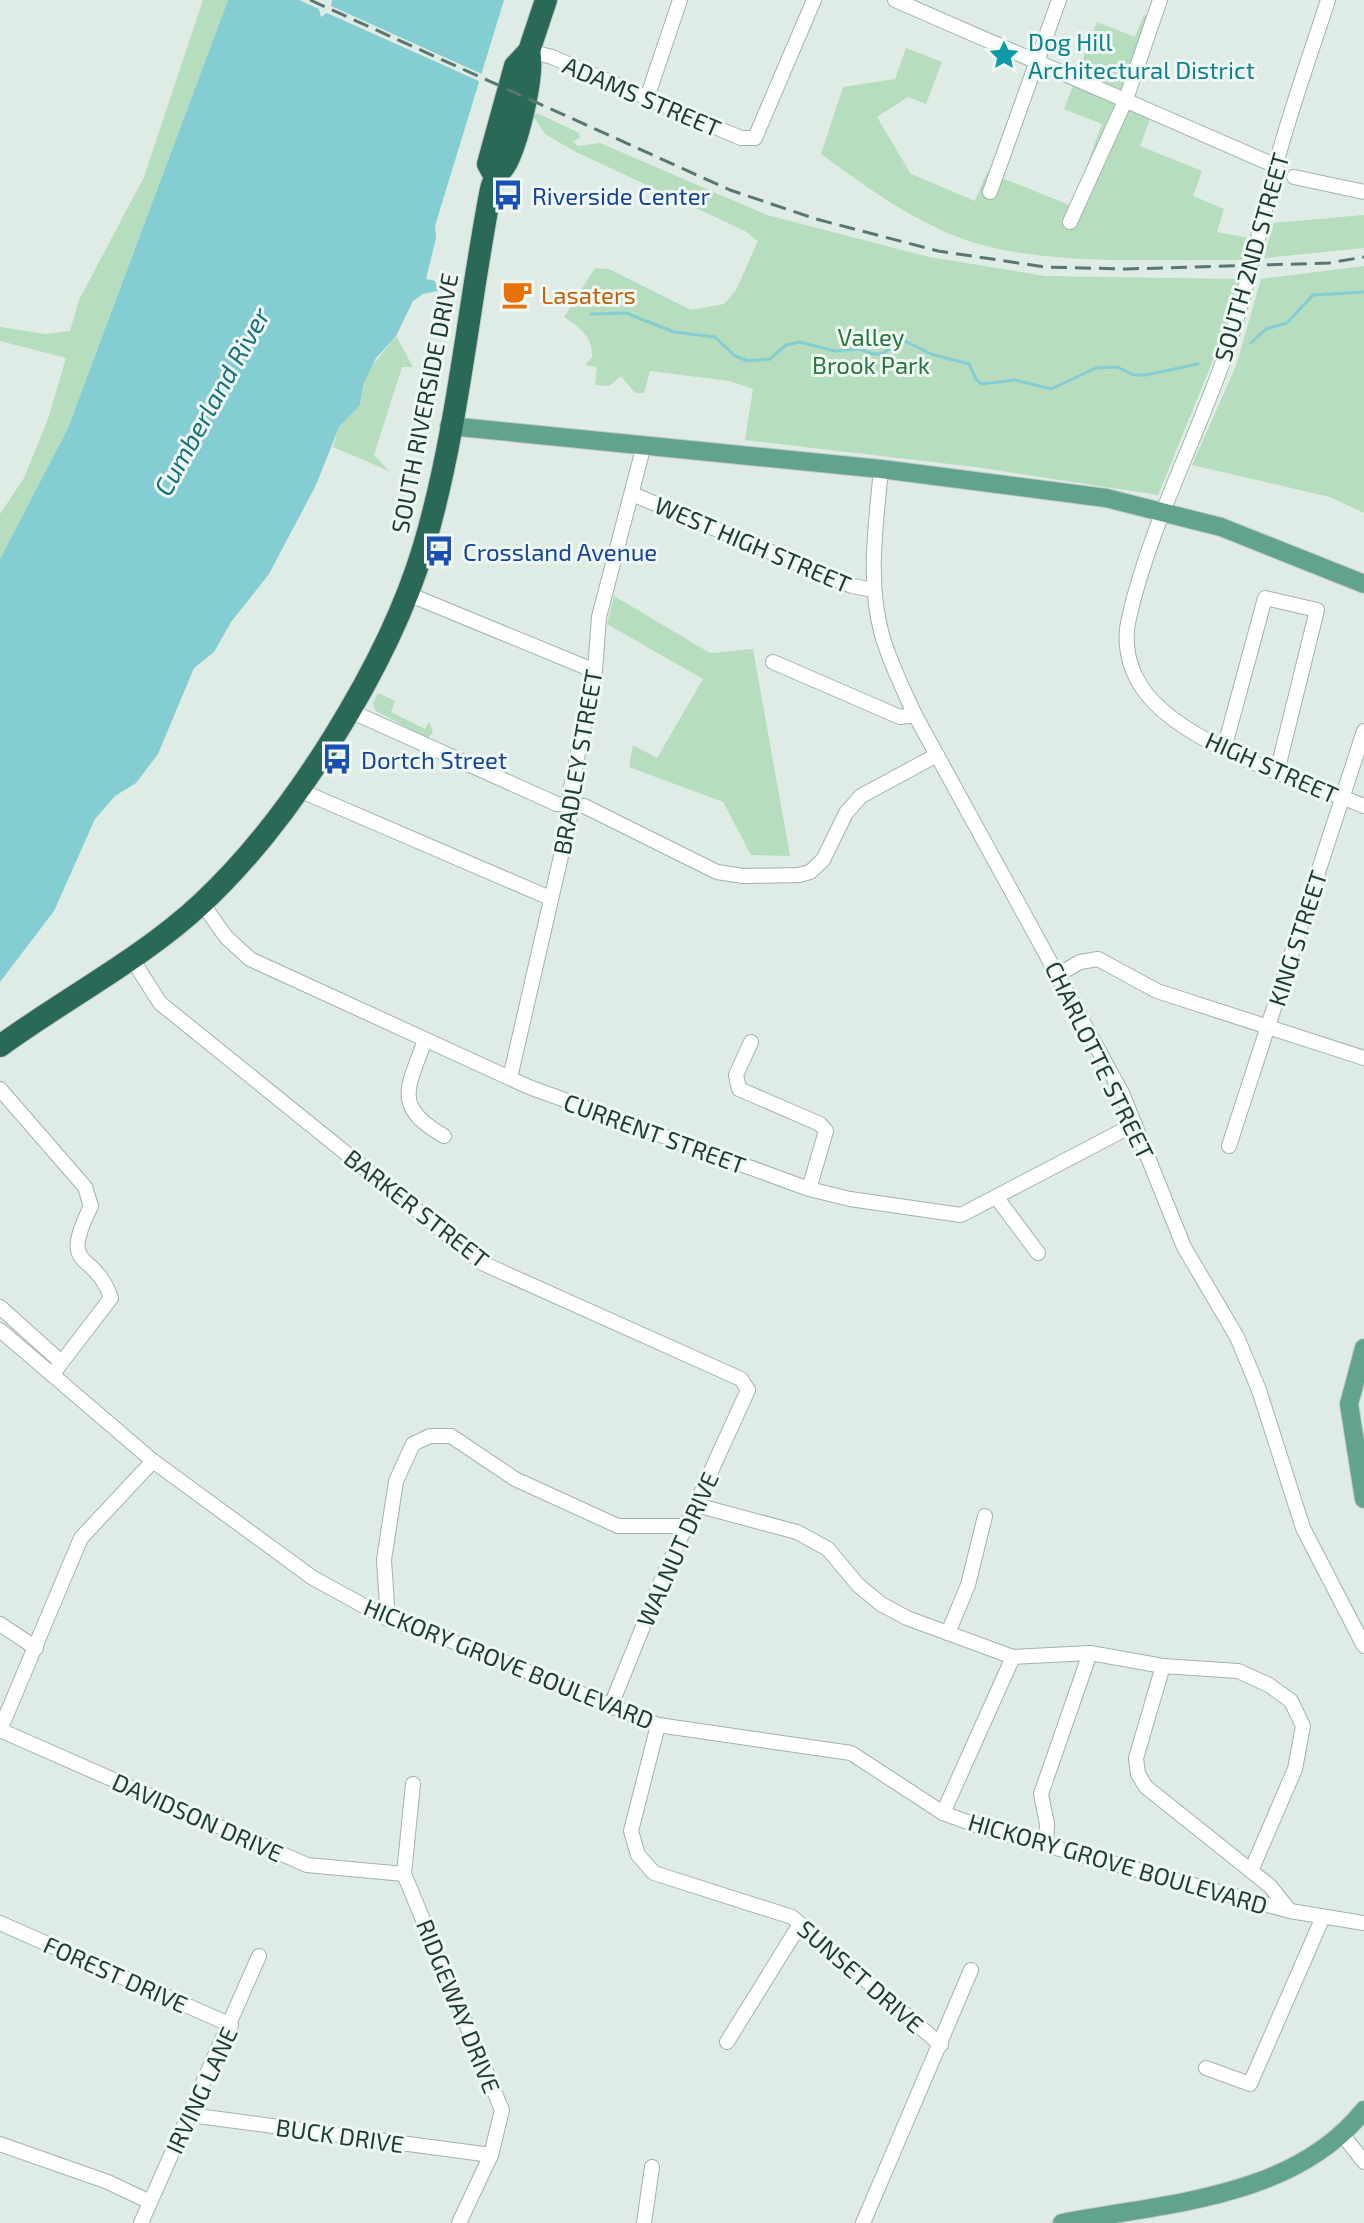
<svg xmlns="http://www.w3.org/2000/svg" width="1364" height="2223" font-family="'Exo 2',sans-serif">
	<style>
		.green { fill: #b6ddbe }
		.water { fill: #84cdd3 }
		.pier { fill: #dfebe5 }
		.lines { fill: none; stroke-linecap: round; stroke-linejoin: round }
		.stream { stroke: #84cdd3; stroke-width: 3 }
		.minor-casing { stroke: #a2b3ac; stroke-width: 16 }
		.major-casing { stroke: #c0c8c6; stroke-width: 20 }
		.highway-casing { stroke: #c0c8c6; stroke-width: 24 }
		.minor { stroke: #fff; stroke-width: 14 }
		.major { stroke: #61a38d; stroke-width: 18 }
		.highway { stroke: #2a6957; stroke-width: 22 }
		.rail { stroke: #59786d; stroke-width: 3; stroke-dasharray: 16 8; stroke-linecap: butt }
		.labels { text-anchor: middle; dominant-baseline: central; stroke-width: 6; stroke-linejoin: round; paint-order: stroke }
		.culture-label { font-size: 24px; fill: #0d838f; stroke: #eff8f3; text-anchor: start }
		.street-label { font-size: 24px; fill: #1f3c32; stroke: #eff8f3 }
		.transit-label { font-size: 24px; fill: #164399; stroke: #eff8f3; text-anchor: start }
		.food-label { font-size: 24px; fill: #c56008; stroke: #eff8f3; text-anchor: start }
		.park-label { font-size: 24px; fill: #287440; stroke: #eff8f3 }
		.water-label { font-size: 26px; font-style: italic; fill: #17717a; stroke: #eff8f3 }
	</style>
	<rect width="100%" height="100%" fill="#dfebe5"/>
	<g class="green">
		<path d="M203 0H228L68 428 0 559V514L24 478 48 419 66 358 0 341V327L46 334 70 331 79 300 144 177Z"/>
		<path d="M1144 15 1151 17 1121 102 1151 117 1140 146 1202 171 1193 196 1224 209 1217 232 1249 238 1243 260C1159 259 1041 267 963 239 911 220 865 186 821 154L843 87 895 79 906 48 942 62 926 104 908 97 877 117 911 174 975 201 987 172 1072 206 1102 124 1064 109 1097 22 1135 37Z"/>
		<path d="M537 113 579 133 580 138 573 142 578 146 600 143 767 215 929 257 1045 276 1239 279 1220 343 1158 495 975 467 745 440 753 389 729 381 650 371 644 393H635L621 376 609 386 595 385 597 367 585 365 592 357C593 337 580 327 564 317L595 268 609 269 691 310 724 304 736 290 758 241 745 231 574 151 545 134 533 116Z"/>
		<path d="M1364 215V248L1264 258 1273 223Z"/>
		<path d="M1364 266V513L1330 497 1192 465 1236 366 1261 279Z"/>
		<path d="M396 336 413 367H402L374 455 389 471 333 447 339 427 360 405 367 372Z"/>
		<path d="M614 596 710 653 753 649 790 856 751 855 723 802 629 767 633 745 657 758 703 679 607 624Z"/>
		<path d="M378 693 395 701 391 712 425 729 429 722 433 731 428 739 376 711 373 703Z"/>
	</g>
	<path class="water" d="M228 0H504L435 226 436 238 426 279 435 281 438 291 423 294 413 301 396 336 376 358 364 383 360 405 339 427 316 485 269 574 231 622 214 652 194 668 158 754 136 783 115 796 95 819 54 911 0 982V559L68 428Z"/>
	<path class="pier" d="M299 0H332L331 6 484 75 481 82 327 13 321 17 319 9Z"/>
	<g class="lines">
		<g class="stream">
			<path d="M591 314 626 313 674 332 715 337 735 356 748 361 770 359 786 345 799 342 835 351 859 349 873 354H882L903 340 931 354 969 364 976 379 981 384 1015 380 1051 389 1096 368 1117 367 1134 375H1146L1198 364"/>
			<path d="M1251 343 1266 329 1287 323 1313 295 1364 292"/>
		</g>
		<g class="minor-casing">
			<g id="minor">
				<path d="M895 0 1276 166"/>
				<path d="M1328 0C1310 56 1290 111 1275 168 1260 229 1247 290 1227 350 1197 439 1150 525 1129 618 1124 637 1127 660 1136 677 1165 741 1302 780 1364 806"/>
				<path d="M529 51 552 57 741 138H755L814 0"/>
				<path d="M647 98 680 0"/>
				<path d="M1294 177 1364 192"/>
				<path d="M990 192 1059 0"/>
				<path d="M1070 222 1126 99 1160 0"/>
				<path d="M881 469C876 525 867 580 882 635 890 663 903 689 915 715L1122 1093 1184 1247 1237 1337 1259 1390 1303 1528 1364 1646"/>
				<path d="M632 494 852 586 874 590"/>
				<path d="M408 594 595 671"/>
				<path d="M773 662 900 717 915 715"/>
				<path d="M348 710 557 804 584 806 717 872 743 876 799 875 810 872 823 860 846 813 861 796 937 755"/>
				<path d="M1224 749 1265 598 1317 610 1277 772"/>
				<path d="M299 790 550 898"/>
				<path d="M202 903 226 937 250 959 529 1087 809 1189 850 1199 961 1215 1135 1124"/>
				<path d="M132 959 160 1003 482 1263 741 1379 748 1390 665 1572 610 1708"/>
				<path d="M1059 974 1080 962 1098 959 1157 991 1364 1058"/>
				<path d="M425 1040C408 1088 392 1106 444 1136"/>
				<path d="M751 1042 736 1075 739 1089 820 1124 826 1131 809 1189"/>
				<path d="M510 1078 570 817V792L595 671 599 617 644 445"/>
				<path d="M0 1089 85 1187 91 1206C58 1273 94 1248 111 1298L52 1375"/>
				<path d="M1229 1146 1364 731"/>
				<path d="M997 1198 1038 1253"/>
				<path d="M0 1307 60 1361"/>
				<path d="M0 1330 153 1461 313 1578 388 1619 435 1634 658 1725 851 1753 943 1813 989 1830 1290 1911 1364 1923"/>
				<path d="M153 1461 81 1538 0 1730 307 1865 404 1874"/>
				<path d="M696 1505 797 1532 828 1549 858 1585 881 1604 907 1618 1013 1657 1090 1653 1163 1666 1238 1671 1269 1685 1291 1701 1303 1726 1295 1769 1251 1871"/>
				<path d="M388 1619 384 1560 396 1481 413 1444 430 1436H451L515 1479 618 1526H686"/>
				<path d="M0 1624 36 1648"/>
				<path d="M948 1633 968 1585 985 1516"/>
				<path d="M1163 1666 1136 1758 1138 1774 1146 1787 1270 1886 1290 1911"/>
				<path d="M658 1725 631 1831 638 1855 654 1873 792 1917 941 2045"/>
				<path d="M413 1784 404 1874 502 2110 491 2155 459 2223"/>
				<path d="M943 1813 1013 1657"/>
				<path d="M1046 1845 1047 1824 1041 1794 1090 1653"/>
				<path d="M0 1923 231 2025"/>
				<path d="M727 2042 800 1924"/>
				<path d="M1206 2068 1250 2084 1323 1917"/>
				<path d="M190 2115 491 2155"/>
				<path d="M1342 2134 1364 2162"/>
				<path d="M0 2144 108 2182 150 2202"/>
				<path d="M141 2223 259 1956"/>
				<path d="M644 2223 652 2167"/>
				<path d="M863 2223 971 1970"/>
			</g>
		</g>
		<g class="major-casing">
			<g id="major">
				<path d="M449 426 881 469 1106 498 1221 527 1364 584"/>
				<path d="M1364 1348 1349 1404 1364 1499"/>
				<path d="M1062 2223C1165 2203 1293 2199 1364 2110"/>
			</g>
		</g>
		<g class="highway-casing">
			<g id="highway">
				<path d="M494 175 488 164 515 66 529 51 546 0"/>
				<path d="M0 1046C66 998 142 959 202 903 292 819 389 664 424 546 458 431 468 307 491 189 494 176 501 173 507 162 518 139 535 75 529 51"/>
			</g>
		</g>
		<use href="#minor" class="minor"/>
		<use href="#major" class="major"/>
		<use href="#highway" class="highway"/>
		<path class="rail" d="M310 0 730 190 816 219 938 251 1045 267 1126 269 1329 263 1364 257"/>
	</g>
	<defs>
		<g id="sight-bare" transform="scale(2.4)"><path d="M0-6L1.8-2.2L6-1.7L2.9 1.2L3.7 5.4L0 3.3L-3.7 5.4L-2.9 1.2L-6-1.7L-1.8-2.2Z" fill="#0f9aa8" stroke="#eff8f3" stroke-width="2.5" paint-order="stroke"/></g>
		<g id="bus-bare" transform="scale(2.4)"><path d="M-5-6H5V4H4V6H2V4H-2V6H-4V4H-5ZM-3.5-4V0h7V-4ZM-3.5 1.2v1.5H-2V1.2ZM2 1.2v1.5H3.5V1.2Z" fill="#1a4fb4" stroke="#eff8f3" stroke-width="2.5" paint-order="stroke"/></g>
		<g id="cafe-bare" transform="scale(2.4)"><path d="M-5.5-4.5H6V0H3Q3 3.5 0 3.5H-2.5Q-5.5 3.5-5.5 0ZM3-3.2v2h1.7v-2ZM-6 4.5H4V6H-6Z" fill="#e8710a" stroke="#eff8f3" stroke-width="2.5" paint-order="stroke"/></g>
	</defs>
	<g fill-rule="evenodd">
		<use href="#sight-bare" x="1004" y="55"/>
		<use href="#bus-bare" x="508" y="195"/>
		<use href="#cafe-bare" x="517" y="294"/>
		<use href="#bus-bare" x="439" y="551"/>
		<use href="#bus-bare" x="337" y="759"/>
	</g>
	<g class="labels">
		<g class="culture-label">
			<text x="1028" y="41">Dog Hill<tspan x="1028" dy="28">Architectural District</tspan></text>
		</g>
		<g class="street-label">
			<text transform="translate(642 96) rotate(23)">ADAMS STREET</text>
			<text transform="translate(1251 257) rotate(-74)">SOUTH 2ND STREET</text>
			<text transform="translate(424 403) rotate(-79)">SOUTH RIVERSIDE DRIVE</text>
			<text transform="translate(753 544) rotate(23)">WEST HIGH STREET</text>
			<text transform="translate(577 762) rotate(-80)">BRADLEY STREET</text>
			<text transform="translate(1272 767) rotate(24)">HIGH STREET</text>
			<text transform="translate(1297 938) rotate(-72)">KING STREET</text>
			<text transform="translate(1100 1060) rotate(64)">CHARLOTTE STREET</text>
			<text transform="translate(655 1133) rotate(20)">CURRENT STREET</text>
			<text transform="translate(417 1208) rotate(38)">BARKER STREET</text>
			<text transform="translate(677 1549) rotate(-66)">WALNUT DRIVE</text>
			<text transform="translate(509 1663) rotate(22)">HICKORY GROVE BOULEVARD</text>
			<text transform="translate(198 1817) rotate(24)">DAVIDSON DRIVE</text>
			<text transform="translate(1118 1863) rotate(16)">HICKORY GROVE BOULEVARD</text>
			<text transform="translate(116 1974) rotate(24)">FOREST DRIVE</text>
			<text transform="translate(861 1976) rotate(41)">SUNSET DRIVE</text>
			<text transform="translate(459 2006) rotate(68)">RIDGEWAY DRIVE</text>
			<text transform="translate(201 2090) rotate(-65)">IRVING LANE</text>
			<text transform="translate(340 2135) rotate(8)">BUCK DRIVE</text>
		</g>
		<g class="transit-label">
			<text x="532" y="195">Riverside Center</text>
			<text x="463" y="551">Crossland Avenue</text>
			<text x="361" y="759">Dortch Street</text>
		</g>
		<g class="food-label">
			<text x="541" y="294">Lasaters</text>
		</g>
		<g class="park-label">
			<text x="871" y="336">Valley<tspan x="871" dy="28">Brook Park</tspan></text>
		</g>
		<g class="water-label">
			<text transform="translate(211 401) rotate(-61)">Cumberland River</text>
		</g>
	</g>
</svg>
